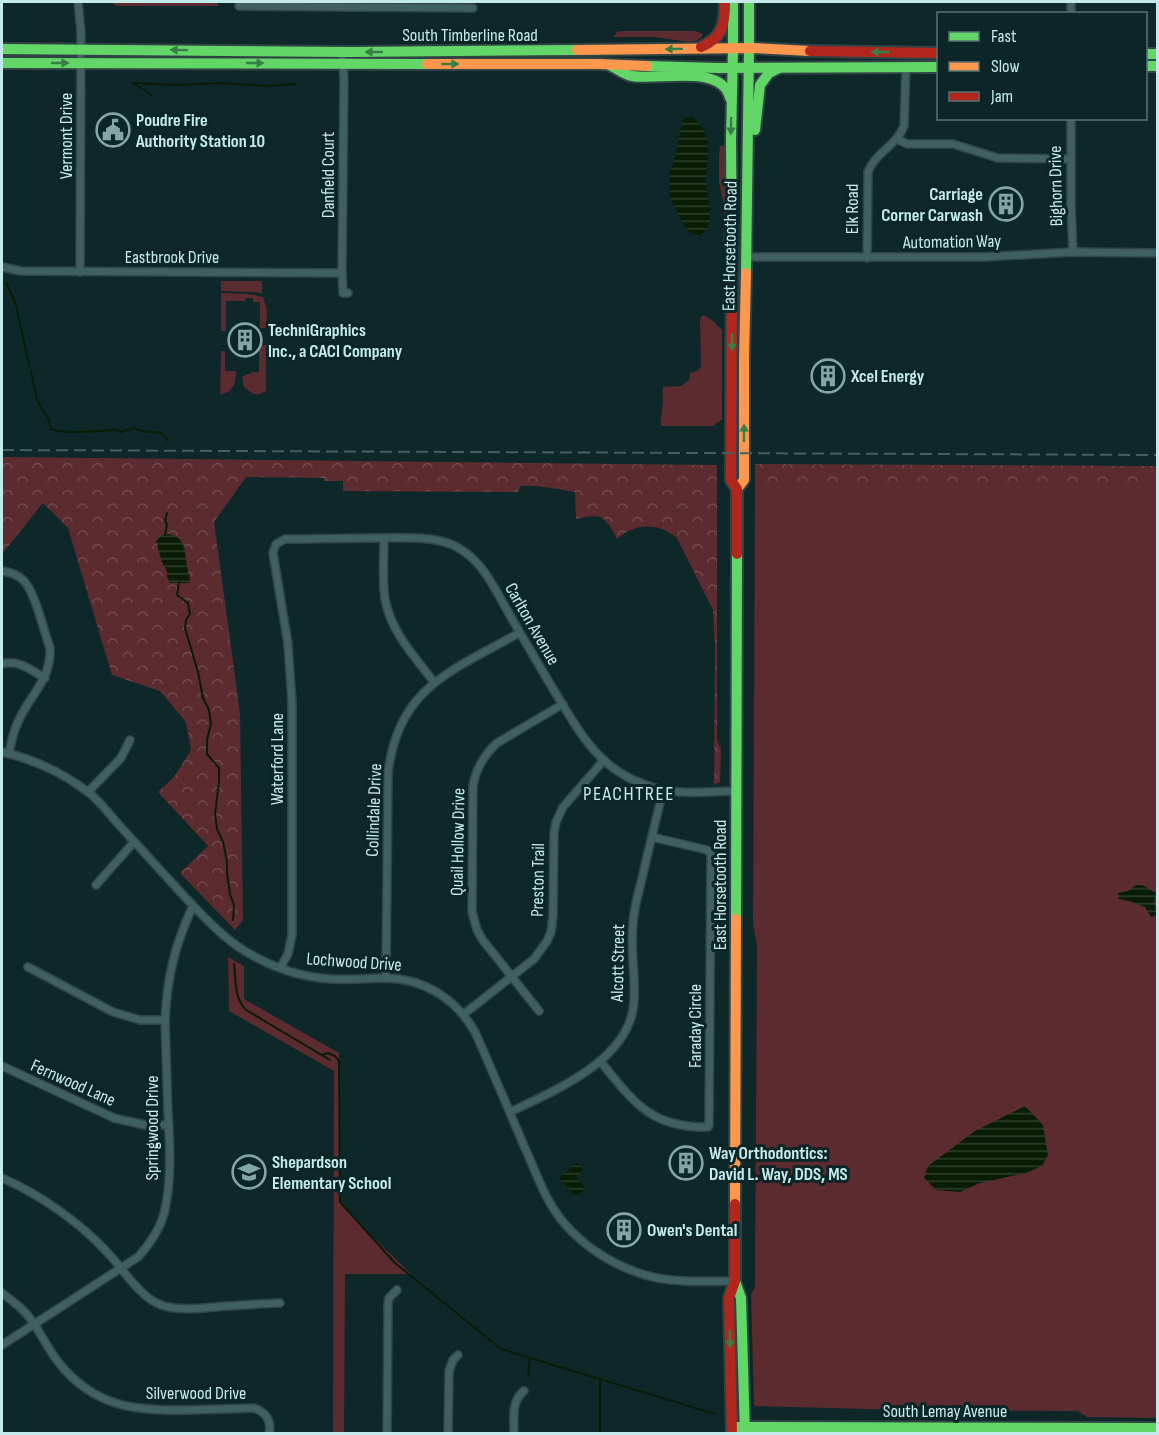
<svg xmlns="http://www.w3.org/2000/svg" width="1159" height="1435" font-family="'Sofia Sans Condensed',sans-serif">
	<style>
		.grass { fill: #5c2b2f }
		.park { fill: url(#park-crowns) }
		.water { fill: url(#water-rules) }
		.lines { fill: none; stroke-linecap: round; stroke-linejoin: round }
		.stream { stroke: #091d05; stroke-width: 2 }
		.street-casing { stroke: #304445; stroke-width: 10 }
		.fast-casing { stroke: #304445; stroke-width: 14 }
		.slow-casing { stroke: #304445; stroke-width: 14 }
		.jam-casing { stroke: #304445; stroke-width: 14 }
		.street { stroke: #3f5f60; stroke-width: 7 }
		.fast { stroke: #63d668; stroke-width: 10 }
		.slow { stroke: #ff974d; stroke-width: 10 }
		.jam { stroke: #b3261e; stroke-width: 10 }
		.rail { stroke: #455e5f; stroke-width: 2; stroke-dasharray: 12 6; stroke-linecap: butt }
		.oneway { fill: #387e47 }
		.labels { text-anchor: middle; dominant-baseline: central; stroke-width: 6; stroke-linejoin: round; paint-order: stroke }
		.street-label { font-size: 18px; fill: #c5eaeb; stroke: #0c2526 }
		.poi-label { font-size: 18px; font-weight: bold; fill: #c5eaeb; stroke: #0c2526; text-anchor: start }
		.neighbourhood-label { font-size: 20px; letter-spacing: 1.5px; fill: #c5eaeb; stroke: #0c2526 }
	</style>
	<defs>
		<pattern id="park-crowns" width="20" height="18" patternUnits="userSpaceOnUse" patternTransform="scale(1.5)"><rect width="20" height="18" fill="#5c2b2f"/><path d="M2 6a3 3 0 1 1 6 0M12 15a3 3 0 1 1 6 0" fill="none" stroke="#724a4d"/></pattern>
		<pattern id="water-rules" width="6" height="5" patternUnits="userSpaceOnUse" patternTransform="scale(1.5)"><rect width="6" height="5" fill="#091d05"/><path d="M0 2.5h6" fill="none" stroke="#2b3e2a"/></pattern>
	</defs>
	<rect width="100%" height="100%" fill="#0e2728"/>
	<g class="grass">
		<path d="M111 2H218V6H117Z"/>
		<path d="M621 31H695L703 34 702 37 696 41 689 42 655 37H613L617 32Z"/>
		<path d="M720 146H725L726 245 724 249 722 247 725 216 723 201 719 182V157Z"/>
		<path d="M221 281H262V293L252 292 221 291Z"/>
		<path d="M221 293 248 294 263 297 267 310 266 328H260V302H253V298H246L245 301H226V331H221Z"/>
		<path d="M704 315 713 321 722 330V420L716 423 714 426H661C660 418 662 411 663 403 663 397 662 393 663 387L681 386 689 380 690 373 697 371 701 367 700 321 701 317Z"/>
		<path d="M259 345H266V391L260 394H253L244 387 242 376H245L246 374H251V372H259Z"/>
		<path d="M221 351H225V371H236C236 383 233 393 220 394Z"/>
		<path d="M755 483H1157V1418L1087 1417 1078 1411 906 1410 754 1406 751 1295 755 1287 757 945 753 925Z"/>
		<path d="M228 957 244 966V999L339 1053 340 1203 374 1238 411 1274H345L344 1433H333L334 1071 229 1011Z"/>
	</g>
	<g class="park">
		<path d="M2 457 717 465V739L721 750 720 782 714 785 715 646 713 610 677 538C658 522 635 523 617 539 605 516 602 513 576 519L575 492C556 489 538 485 520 486L518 492 343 491V481H324V478L246 477 214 522 240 713 243 920 235 930 180 873 208 846 158 792 174 777 191 750 186 722 160 691 112 675 68 528 43 503 2 554Z"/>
		<path d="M755 464 1157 466 1158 483H755Z"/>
	</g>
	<g class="water">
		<path d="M686 117H692C698 121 703 127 706 135 711 149 706 167 706 182 707 196 713 210 709 224 707 230 703 235 696 236L687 231 670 198 669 174 675 159 682 121Z"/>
		<path d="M169 534C186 537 185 553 187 566 188 572 190 576 190 582 184 585 178 581 170 583L167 577V571C161 563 159 551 156 541L162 535Z"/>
		<path d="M1136 885H1142L1156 893 1154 902 1157 915 1151 917 1145 907 1132 902 1119 899 1118 893 1128 891Z"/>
		<path d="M1025 1106 1043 1125 1048 1155 1042 1166 1026 1173 980 1183 960 1192 936 1190 924 1178 928 1166 975 1131Z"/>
		<path d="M577 1162 583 1170 576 1177 586 1188 576 1197 559 1178Z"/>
	</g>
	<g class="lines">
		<g class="stream">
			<path d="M132 83 177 85 219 83 268 86 296 84"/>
			<path d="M134 84 149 93 151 96"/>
			<path d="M7 284 16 305 29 365"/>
			<path d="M31 372 37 399 40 406 49 420 51 429C63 434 87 432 100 431 109 430 102 429 110 431L114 429 122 432 133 428 143 431 161 433 165 436 168 441"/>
			<path d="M165 535 167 524 165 521 167 513"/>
			<path d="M179 582 177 595 188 603 190 614 186 620 185 628 198 672 203 698 209 710 211 724 207 740V754L219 768V782L215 814 217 829 223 842 227 861V873L230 894 234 905 233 920"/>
			<path d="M234 964C236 980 234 998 246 1010L330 1060"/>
			<path d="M322 1055 328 1053 335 1056 339 1061 340 1202 395 1263 501 1349 715 1414"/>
			<path d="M528 1377 530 1359"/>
			<path d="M600 1434V1379"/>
		</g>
		<g class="street-casing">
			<g id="street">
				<path d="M78 2 81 32 80 272"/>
				<path d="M1071 2V14"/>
				<path d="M239 6 473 8"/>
				<path d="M342 52 344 79 342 273 343 293H348"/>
				<path d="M1071 118V205L1073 252"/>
				<path d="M897 139 907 144H953L998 158 1070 159"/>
				<path d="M747 257H984L1073 252 1158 253"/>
				<path d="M867 258 868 172C874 154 897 145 904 126L906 67"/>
				<path d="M2 267 21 271 342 273"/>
				<path d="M384 538C384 558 382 579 385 599 391 632 414 656 434 682"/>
				<path d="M2 571C9 572 18 575 23 580 35 591 44 632 50 648 51 681 30 694 18 722 13 732 11 743 9 754"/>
				<path d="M2 664C17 659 31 670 45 678"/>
				<path d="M2 752C33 759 63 773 88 792 100 801 109 814 119 825 141 849 163 873 184 896 203 916 222 937 245 951 271 967 301 977 331 979 350 980 368 978 386 978 425 979 456 999 475 1032 492 1070 508 1108 524 1146 536 1172 545 1201 564 1223 586 1249 619 1269 653 1277 679 1283 707 1281 735 1281"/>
				<path d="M88 792 121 758 130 740"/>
				<path d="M96 885 134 842"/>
				<path d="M28 967 113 1012 140 1020H165"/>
				<path d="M280 968 288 954 292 935V703L288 644 273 553 276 544 285 539C315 539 346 538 376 538 401 538 429 535 453 545 482 559 492 584 507 610 522 637 538 663 553 689 582 736 601 775 659 789 684 795 711 791 736 791"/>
				<path d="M386 978 388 773C398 687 452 671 519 633"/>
				<path d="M539 1011 482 939 477 930 472 912 473 786C476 768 484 755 497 743L563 704"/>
				<path d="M464 1014 534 959 547 941 551 932 553 916 554 833 556 822 563 807 604 760"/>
				<path d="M600 1061C634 1102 650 1128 708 1127L709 1125 711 854 707 850 652 837"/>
				<path d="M2 1066 114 1118 145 1125H169"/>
				<path d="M510 1112C556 1090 630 1060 634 1002 636 976 630 950 633 924 634 905 640 888 644 870 650 843 657 816 663 790"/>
				<path d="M2 1178C39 1194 78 1221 106 1251 123 1268 139 1297 161 1305 178 1311 198 1308 216 1307 237 1305 259 1304 280 1303"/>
				<path d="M2 1293C14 1302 26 1311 34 1324 43 1337 49 1351 59 1363 95 1408 137 1411 190 1410 212 1409 233 1409 254 1408 266 1412 272 1421 269 1434"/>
				<path d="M2 1345 138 1257C150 1244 159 1231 164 1214 172 1181 170 1146 168 1113 167 1082 166 1051 165 1020 167 978 175 944 193 906"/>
				<path d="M387 1434 388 1304 389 1298 397 1290"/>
				<path d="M448 1434 449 1371 453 1360 458 1355"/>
				<path d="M514 1434C514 1418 511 1401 524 1391"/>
			</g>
		</g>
		<g class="fast-casing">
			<g id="fast">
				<path d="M733 2V49"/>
				<path d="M749 2V48"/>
				<path d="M2 49 350 52 577 50"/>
				<path d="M1146 54H1158"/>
				<path d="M2 63 427 64"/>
				<path d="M611 66C618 69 624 75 632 76 658 81 722 63 730 98"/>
				<path d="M647 66 718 68 938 67"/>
				<path d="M1146 66H1158"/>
				<path d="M755 130 760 85 769 73 779 68"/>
				<path d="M732 257 731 140 733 49"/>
				<path d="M746 273 749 48"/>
				<path d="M736 919 737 554"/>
				<path d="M735 1281 741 1298 745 1434"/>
				<path d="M732 1427 1158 1428"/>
			</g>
		</g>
		<g class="slow-casing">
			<g id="slow">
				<path d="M577 50 753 48 810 51"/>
				<path d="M427 64H599L647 66"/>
				<path d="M737 489 744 480V359L746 273"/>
				<path d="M735 1204 736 919"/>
			</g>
		</g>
		<g class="jam-casing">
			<g id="jam">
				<path d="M701 47C723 38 725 24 725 2"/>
				<path d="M810 51 938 53"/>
				<path d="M732 257 731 480 737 489V554"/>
				<path d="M732 1434 729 1298 735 1281V1204"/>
			</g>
		</g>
		<use href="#street" class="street"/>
		<use href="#fast" class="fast"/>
		<use href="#slow" class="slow"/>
		<use href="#jam" class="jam"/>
		<path class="rail" d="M2 450 1158 455"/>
	</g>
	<defs><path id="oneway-solid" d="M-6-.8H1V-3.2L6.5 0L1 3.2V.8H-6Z" transform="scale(1.5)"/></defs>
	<g class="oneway">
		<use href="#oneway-solid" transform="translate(674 49) rotate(179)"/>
		<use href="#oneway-solid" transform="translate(179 50) rotate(-179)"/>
		<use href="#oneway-solid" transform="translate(374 52) rotate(180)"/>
		<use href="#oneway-solid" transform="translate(880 52) rotate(-180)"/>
		<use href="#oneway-solid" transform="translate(60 63)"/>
		<use href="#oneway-solid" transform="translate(255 63)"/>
		<use href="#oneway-solid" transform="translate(450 64)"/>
		<use href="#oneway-solid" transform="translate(731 126) rotate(91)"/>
		<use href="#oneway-solid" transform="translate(732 342) rotate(90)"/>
		<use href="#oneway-solid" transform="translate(744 433) rotate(-90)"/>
		<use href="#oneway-solid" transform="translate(730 1339) rotate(89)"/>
	</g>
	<defs>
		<g id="civic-ring" transform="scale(1.725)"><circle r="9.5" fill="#0c2526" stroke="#85a6a7" stroke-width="1.5"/><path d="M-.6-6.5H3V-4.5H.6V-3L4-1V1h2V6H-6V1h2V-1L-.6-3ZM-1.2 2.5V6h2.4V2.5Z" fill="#85a6a7"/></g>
		<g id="building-ring" transform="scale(1.725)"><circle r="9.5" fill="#0c2526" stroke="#85a6a7" stroke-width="1.5"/><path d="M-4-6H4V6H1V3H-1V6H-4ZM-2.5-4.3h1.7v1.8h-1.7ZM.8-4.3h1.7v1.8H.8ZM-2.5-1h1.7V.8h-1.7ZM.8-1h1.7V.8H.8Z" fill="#85a6a7"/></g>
		<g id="school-ring" transform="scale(1.725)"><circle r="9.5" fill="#0c2526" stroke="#85a6a7" stroke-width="1.5"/><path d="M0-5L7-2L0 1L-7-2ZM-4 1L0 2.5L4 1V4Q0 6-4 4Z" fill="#85a6a7"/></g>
	</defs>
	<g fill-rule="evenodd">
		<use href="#civic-ring" x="113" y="130"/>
		<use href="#building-ring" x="1006" y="204"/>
		<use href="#building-ring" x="245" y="340"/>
		<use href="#building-ring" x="828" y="376"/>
		<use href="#building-ring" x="686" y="1163"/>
		<use href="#school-ring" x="249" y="1172"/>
		<use href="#building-ring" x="624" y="1230"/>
	</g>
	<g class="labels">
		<g class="street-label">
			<text x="470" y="35">South Timberline Road</text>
			<text transform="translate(66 136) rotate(-90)">Vermont Drive</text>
			<text transform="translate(328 175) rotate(-90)">Danfield Court</text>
			<text transform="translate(1056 186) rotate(-91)">Bighorn Drive</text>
			<text transform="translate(852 209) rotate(-90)">Elk Road</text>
			<text transform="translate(952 242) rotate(-1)">Automation Way</text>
			<text transform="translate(730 246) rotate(-89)">East Horsetooth Road</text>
			<text x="172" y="257">Eastbrook Drive</text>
			<text transform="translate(532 624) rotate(60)">Carlton Avenue</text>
			<text transform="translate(277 759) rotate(-90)">Waterford Lane</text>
			<text transform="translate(374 810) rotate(-88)">Collindale Drive</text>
			<text transform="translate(458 842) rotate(-89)">Quail Hollow Drive</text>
			<text transform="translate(538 880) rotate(-89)">Preston Trail</text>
			<text transform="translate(720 885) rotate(-90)">East Horsetooth Road</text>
			<text transform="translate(354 962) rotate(4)">Lochwood Drive</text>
			<text transform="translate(618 963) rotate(-89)">Alcott Street</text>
			<text transform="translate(695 1026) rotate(-90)">Faraday Circle</text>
			<text transform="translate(73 1083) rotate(24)">Fernwood Lane</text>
			<text transform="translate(152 1128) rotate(-90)">Springwood Drive</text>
			<text x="196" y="1393">Silverwood Drive</text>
			<text x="945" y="1411">South Lemay Avenue</text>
		</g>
		<g class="poi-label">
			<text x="136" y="120">Poudre Fire<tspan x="136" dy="21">Authority Station 10</tspan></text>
			<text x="983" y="194" text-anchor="end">Carriage<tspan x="983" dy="21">Corner Carwash</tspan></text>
			<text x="268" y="330">TechniGraphics<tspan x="268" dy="21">Inc., a CACI Company</tspan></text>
			<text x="851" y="376">Xcel Energy</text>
			<text x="709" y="1153">Way Orthodontics:<tspan x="709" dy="21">David L. Way, DDS, MS</tspan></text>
			<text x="272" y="1162">Shepardson<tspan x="272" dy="21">Elementary School</tspan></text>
			<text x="647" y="1230">Owen's Dental</text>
		</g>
		<g class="neighbourhood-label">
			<text x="629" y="794">PEACHTREE</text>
		</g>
	</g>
	<rect width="1159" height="1435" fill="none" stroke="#c5eaeb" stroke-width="6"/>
	<rect x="937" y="12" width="210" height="108" fill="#0c2526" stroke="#567475" stroke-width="1.5"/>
	<rect x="949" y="32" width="30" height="9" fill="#63d668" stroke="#567475" stroke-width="1.5"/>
	<text x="991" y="42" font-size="18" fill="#c5eaeb">Fast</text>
	<rect x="949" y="62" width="30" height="9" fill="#ff974d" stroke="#567475" stroke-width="1.5"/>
	<text x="991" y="72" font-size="18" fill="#c5eaeb">Slow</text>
	<rect x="949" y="92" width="30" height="9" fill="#b3261e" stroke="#567475" stroke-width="1.5"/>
	<text x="991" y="102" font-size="18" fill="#c5eaeb">Jam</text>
</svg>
